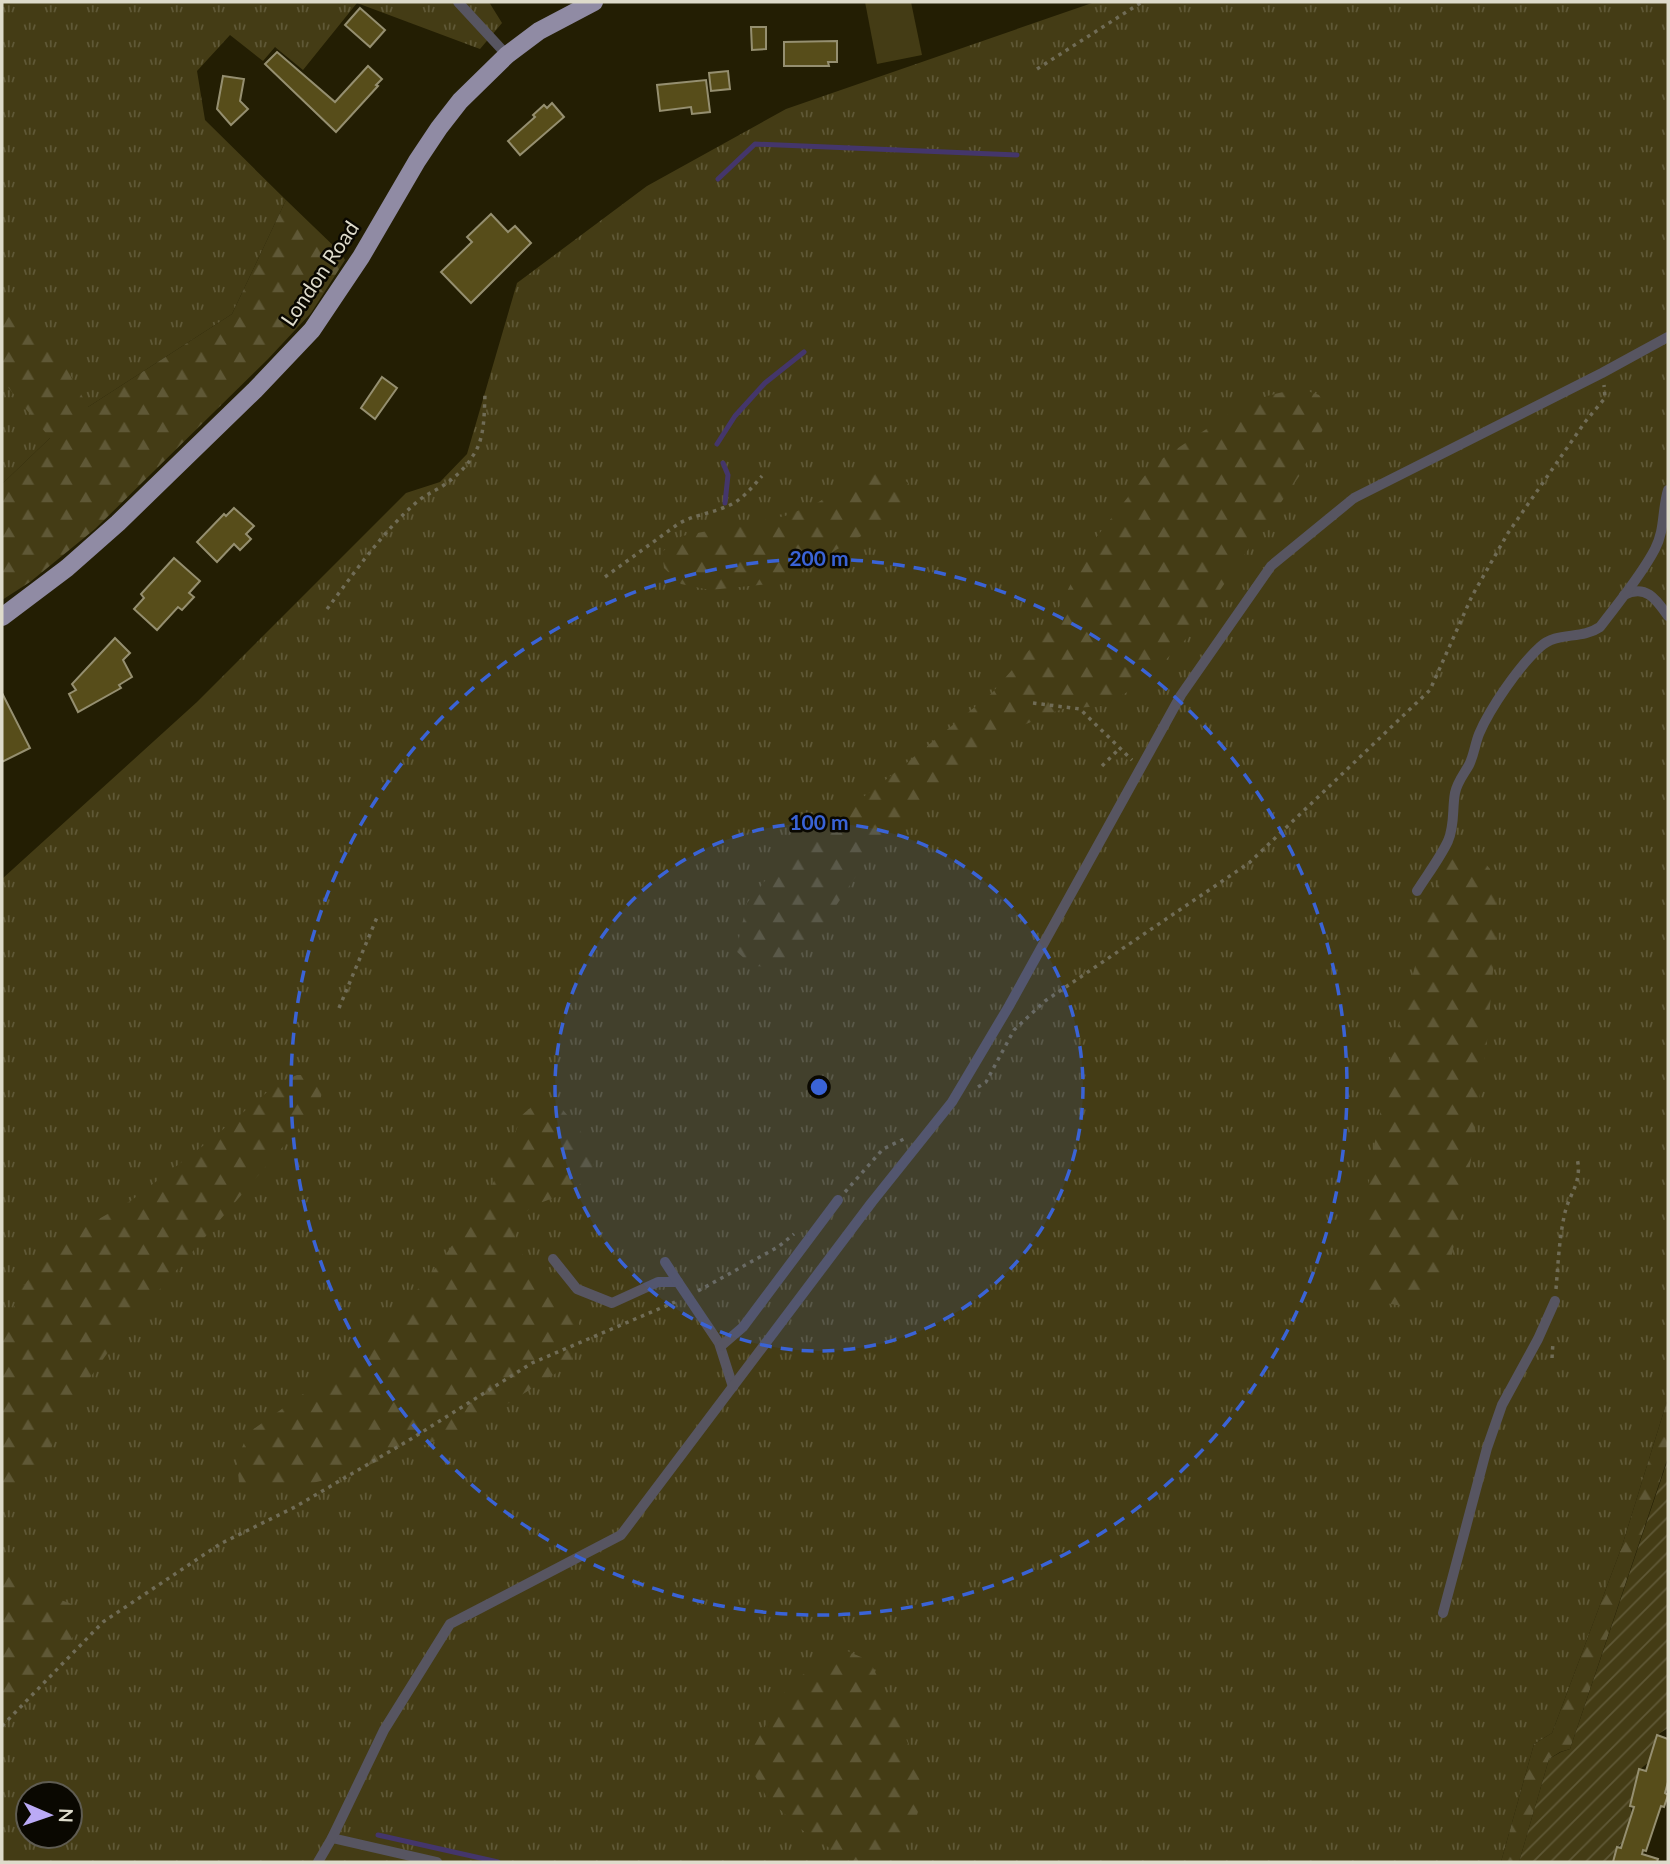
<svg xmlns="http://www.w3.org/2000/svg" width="1670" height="1864" font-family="Lato,sans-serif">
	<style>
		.grass { fill: url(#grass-tufts); fill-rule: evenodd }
		.forest { fill: url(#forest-firs) }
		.garden { fill: url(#garden-furrows) }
		.pitch { fill: #443c15 }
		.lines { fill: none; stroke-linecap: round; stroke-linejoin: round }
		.stream { stroke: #44366b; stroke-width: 5 }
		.building { fill: #574d1a; stroke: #958f70; stroke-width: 2 }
		.path { stroke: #706c56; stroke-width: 3.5; stroke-dasharray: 3.5 5; stroke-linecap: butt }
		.lane { stroke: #575561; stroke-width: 10 }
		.primary { stroke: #908ba4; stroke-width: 18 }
		.ring { fill: none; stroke: #3a63d6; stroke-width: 3.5; stroke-dasharray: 12 9 }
		.labels { text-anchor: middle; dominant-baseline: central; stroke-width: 5; stroke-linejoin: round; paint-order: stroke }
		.street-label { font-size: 21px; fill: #dedbcb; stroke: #0a0801 }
		.centre { fill: #3a63d6; stroke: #0a0801; stroke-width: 3.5 }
		.ring-label { font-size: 21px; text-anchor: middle; font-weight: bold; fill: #3a63d6; stroke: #0a0801; stroke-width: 5; stroke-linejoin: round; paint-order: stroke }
	</style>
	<defs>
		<pattern id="grass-tufts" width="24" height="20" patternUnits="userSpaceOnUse" patternTransform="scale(1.75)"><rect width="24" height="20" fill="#443c15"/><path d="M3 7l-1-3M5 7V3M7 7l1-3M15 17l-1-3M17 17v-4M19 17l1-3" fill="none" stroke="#5f5836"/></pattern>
		<pattern id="forest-firs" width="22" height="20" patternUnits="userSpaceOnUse" patternTransform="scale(1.75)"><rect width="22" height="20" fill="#443c15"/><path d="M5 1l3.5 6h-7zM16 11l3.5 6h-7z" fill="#5f5836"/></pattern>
		<pattern id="garden-furrows" width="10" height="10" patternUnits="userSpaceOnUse" patternTransform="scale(1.75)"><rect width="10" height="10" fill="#443c15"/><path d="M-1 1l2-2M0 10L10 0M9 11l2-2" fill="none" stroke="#5f5836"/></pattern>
	</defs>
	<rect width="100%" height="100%" fill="#231e03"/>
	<g class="grass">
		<path d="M2 2H489L502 23 480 49 357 3 303 70 275 47 263 61 230 35 197 71 205 120 286 200 232 314 88 407 50 438 2 484Z"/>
		<path d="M1095 2H1668V1398L1622 1546 1552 1733 1534 1744 1501 1862H2V879L197 702 406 493 440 482 467 454 517 283 647 186 786 109ZM28 1794H70V1836H28Z"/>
	</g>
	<g class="forest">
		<path d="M286 200 341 253 345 260 311 313 268 359 95 529 30 582 2 600V484L50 438 2 380V303L21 329 54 345 88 407 232 314Z"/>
		<path d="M1299 388 1319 395 1326 406V423L1300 475 1186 639 1142 684 1102 706 1062 709 1014 729 924 812 864 864 807 949 779 967 753 966 736 951 747 903 791 849 877 787 992 693 1049 627 1091 544 1154 464 1238 408 1267 396Z"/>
		<path d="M878 472 896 473 908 483 906 502 898 516 823 557 780 583 710 590 681 584 664 568 662 552 682 536 785 516 817 503 859 477Z"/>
		<path d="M1457 855 1481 858 1490 869 1498 911 1487 1042 1470 1166 1448 1274 1426 1300 1402 1306 1380 1302 1365 1289 1361 1257 1371 1163 1391 1054 1442 868Z"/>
		<path d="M297 1075H312C324 1085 323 1090 319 1105L118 1338 80 1392 59 1430 37 1479 13 1499 2 1500V1336L21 1289 57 1243 132 1200 208 1142 278 1083Z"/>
		<path d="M557 1103 580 1130 593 1161 595 1172 572 1191 532 1206 513 1225 520 1252 575 1308 582 1337 569 1365 466 1430 332 1478 278 1492 239 1483 237 1460 248 1433 320 1382 385 1329 438 1265 486 1198 509 1149 522 1115 535 1104Z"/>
		<path d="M1668 1398V1457L1570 1749 1560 1752 1549 1759 1519 1862H1501L1534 1744 1552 1733 1622 1546Z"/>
		<path d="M2 1563 25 1586 74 1605 76 1633 2 1727Z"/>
		<path d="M845 1650 870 1661 919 1767 921 1801 911 1836 884 1862H851L799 1828 766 1796 754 1774V1746L783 1694 817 1661Z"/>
	</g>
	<path class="garden" d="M1668 1459V1728L1657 1735 1649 1762 1639 1770 1630 1806 1632 1814 1622 1843 1617 1847 1613 1862H1519L1549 1759 1561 1752 1570 1749Z"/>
	<path class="pitch" d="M865 2H911L922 55 877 64Z"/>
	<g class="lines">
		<g class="stream">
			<path d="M718 179 755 144 1017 155"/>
			<path d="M717 444 735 416 765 383 804 352"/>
			<path d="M723 463 728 475 725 503"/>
			<path d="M378 1835 498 1862"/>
		</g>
	</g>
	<g class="building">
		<path d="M360 8 385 30 370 47 345 25Z"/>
		<path d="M751 27H766V49L752 50Z"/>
		<path d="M837 41V62H828L829 66H784V42Z"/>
		<path d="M277 52 335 102 368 66 382 79 376 85 378 86 336 132 265 64Z"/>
		<path d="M728 71 730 89 711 91 709 73Z"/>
		<path d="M223 76 244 79 240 101 248 109 231 125 217 109Z"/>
		<path d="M706 80 710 112 692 114 691 107 660 111 657 85Z"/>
		<path d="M552 103 564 117 520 155 508 141 535 117 533 115 544 105 547 108Z"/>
		<path d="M491 214 508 232 515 226 531 243 471 303 441 272 472 242 467 237Z"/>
		<path d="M382 377 397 388 375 419 361 408Z"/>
		<path d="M234 508 254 526 246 534 251 539 240 550 234 544 217 562 197 542 224 514 226 516Z"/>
		<path d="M174 558 200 581 189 593 194 597 182 610 178 607 157 630 134 609 144 598 141 594Z"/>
		<path d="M115 638 130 653 123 660 132 677 119 685 121 688 78 712 69 694 76 690 72 684Z"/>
		<path d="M2 693 30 748 2 762Z"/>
		<path d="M1657 1735 1668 1739V1782L1665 1793 1668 1795 1664 1807 1661 1806 1646 1851 1643 1850 1642 1854 1658 1859 1657 1862H1613L1617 1847 1621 1848 1634 1807 1630 1806 1639 1769 1646 1771Z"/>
	</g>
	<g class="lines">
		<g class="path">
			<path d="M1037 69 1142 2"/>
			<path d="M605 577 678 524C695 514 715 513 732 504 745 497 753 486 762 476"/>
			<path d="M327 609C355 572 383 531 418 501 425 495 433 492 441 487 452 480 465 469 472 457 485 440 484 415 485 394"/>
			<path d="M1033 703 1080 709 1132 760"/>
			<path d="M1102 766 1120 748"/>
			<path d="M339 1008 378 915"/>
			<path d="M978 1087 986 1082 1014 1030 1045 1001 1249 863 1430 690 1472 596 1508 533 1585 422 1605 398 1604 385"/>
			<path d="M845 1192 883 1149 904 1139"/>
			<path d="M1556 1289C1558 1265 1559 1241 1564 1217 1568 1194 1583 1184 1577 1158"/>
			<path d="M698 1291 778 1247 794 1234"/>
			<path d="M1552 1358 1553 1342"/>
			<path d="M2 1726 103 1622 220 1544 295 1507 411 1439 532 1363 675 1302"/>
		</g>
		<g class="lane">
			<path d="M458 2 507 55"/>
			<path d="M1624 595C1646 584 1656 599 1668 616"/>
			<path d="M1417 891C1427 875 1440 858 1448 841 1455 825 1452 809 1455 793 1457 782 1464 774 1469 765 1474 755 1475 744 1479 734 1490 708 1519 666 1540 647 1557 631 1581 640 1600 627 1618 603 1641 576 1655 549 1665 530 1662 510 1668 490"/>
			<path d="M553 1259 577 1289 612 1303 658 1282H678L719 1343 733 1387"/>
			<path d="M665 1262 678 1282"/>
			<path d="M721 1346 743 1327 838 1200"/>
			<path d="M1443 1613 1487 1448 1502 1405 1538 1339 1555 1301"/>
			<path d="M332 1838 437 1862"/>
			<path d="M318 1862 332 1838 384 1730 450 1624 621 1535 872 1202 952 1102 1009 1006 1181 695 1271 566 1354 498 1602 373 1668 337"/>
		</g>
		<path class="primary" d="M2 617 67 568 118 523 255 390 312 330 361 257 417 161 439 128 460 101 507 55 539 31 594 2"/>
	</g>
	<circle cx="819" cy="1087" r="264" fill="#3a63d6" fill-opacity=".12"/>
	<g class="ring">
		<circle cx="819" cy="1087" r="264"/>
		<circle cx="819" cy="1087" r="528"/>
	</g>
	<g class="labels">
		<g class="street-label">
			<text transform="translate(319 273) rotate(-56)">London Road</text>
		</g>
	</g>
	<circle cx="819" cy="1087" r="10" class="centre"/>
	<g class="ring-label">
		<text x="819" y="566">200 m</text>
		<text x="819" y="830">100 m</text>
	</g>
	<rect width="1670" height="1864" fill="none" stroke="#dedbcb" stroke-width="7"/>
	<g transform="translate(49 1815) rotate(92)"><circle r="33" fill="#0a0801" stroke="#5f5c52" stroke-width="2"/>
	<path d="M0-5L12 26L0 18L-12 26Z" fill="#bbaaf6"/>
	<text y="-10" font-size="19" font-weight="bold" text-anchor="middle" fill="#dedbcb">N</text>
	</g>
</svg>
